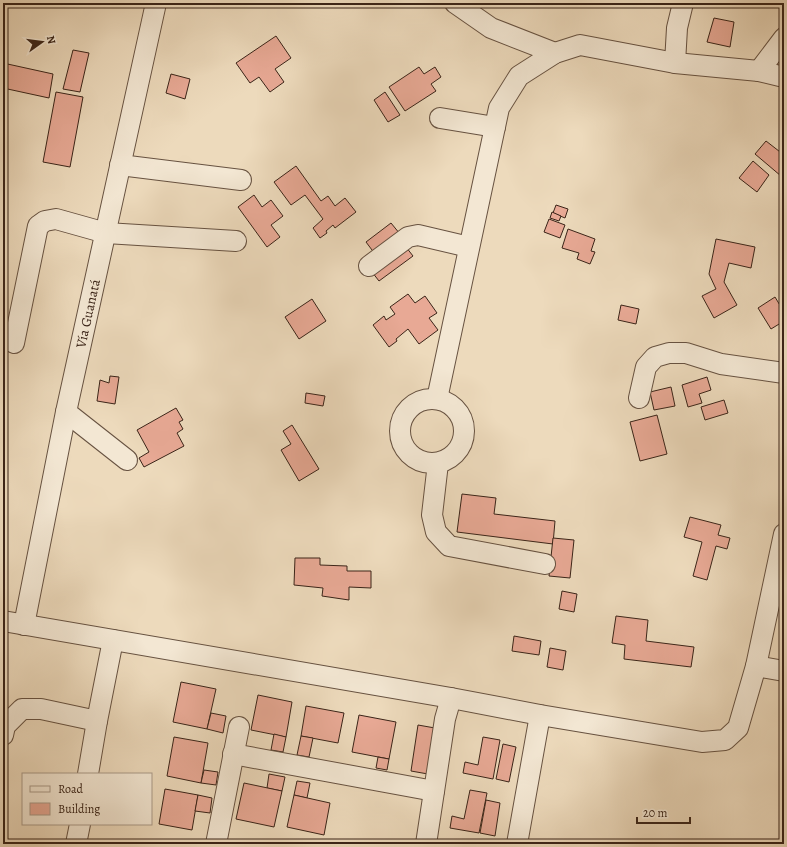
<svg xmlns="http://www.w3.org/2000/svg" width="787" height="847" font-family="Alegreya,serif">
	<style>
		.building { fill: #e8a995; stroke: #3a2418 }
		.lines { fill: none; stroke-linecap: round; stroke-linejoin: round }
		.minor-casing { stroke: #675241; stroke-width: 22 }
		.minor { stroke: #f3e7d3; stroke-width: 20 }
		.labels { text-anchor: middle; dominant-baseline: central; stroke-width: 3.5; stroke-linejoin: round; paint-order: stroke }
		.street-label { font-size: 14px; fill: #3a2418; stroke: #f3e7d3 }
	</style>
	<rect width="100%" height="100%" fill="#eddabc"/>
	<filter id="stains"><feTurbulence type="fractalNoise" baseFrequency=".005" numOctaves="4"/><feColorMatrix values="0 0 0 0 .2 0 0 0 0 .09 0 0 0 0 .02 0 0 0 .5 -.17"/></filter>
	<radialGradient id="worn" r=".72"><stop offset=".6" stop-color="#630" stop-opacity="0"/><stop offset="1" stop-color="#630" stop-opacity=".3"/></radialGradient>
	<g class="building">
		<path d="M714 18 734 22 730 47 707 42Z"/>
		<path d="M276 36 291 58 275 69 284 82 270 92 259 77 250 83 236 63Z"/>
		<path d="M73 50 89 53 80 92 63 89Z"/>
		<path d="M3 63 53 74 49 98 3 88Z"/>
		<path d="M419 67 424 74 435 67 441 77 431 84 436 91 405 111 389 87Z"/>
		<path d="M171 74 190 79 185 99 166 93Z"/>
		<path d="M56 92 83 97 70 167 43 162Z"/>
		<path d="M385 92 400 115 388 122 374 100Z"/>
		<path d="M766 141 784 155V172L781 176 755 154Z"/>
		<path d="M753 161 769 175 757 192 739 178Z"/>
		<path d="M296 166 321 201 328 196 335 206 345 198 356 212 335 228 333 225 326 231 327 233 320 238 313 228 323 219 305 195 291 205 274 182Z"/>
		<path d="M254 195 262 207 271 200 283 216 271 225 280 237 267 247 238 207Z"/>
		<path d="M556 205 568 209 565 218 553 213Z"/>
		<path d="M552 212 561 216 559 221 550 218Z"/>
		<path d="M549 219 565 225 560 238 544 232Z"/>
		<path d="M391 223 400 234 375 254 366 242Z"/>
		<path d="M568 229 595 239 591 251 595 252 590 264 577 259 579 253 562 248Z"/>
		<path d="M716 239 755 247 751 268 729 263 724 282 737 305 714 318 702 296 716 289 709 274Z"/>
		<path d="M406 247 413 256 379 281 372 272Z"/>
		<path d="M408 294 415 303 425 296 437 313 429 318 438 330 419 344 408 329 396 339 397 341 389 347 373 325 384 316 386 320 395 314 390 307Z"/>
		<path d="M775 297 784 312V321L771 329 758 308Z"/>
		<path d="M312 299 326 321 299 339 285 317Z"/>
		<path d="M621 305 639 309 636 324 618 320Z"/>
		<path d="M110 376 119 377 115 404 97 401 100 380 109 383Z"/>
		<path d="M707 377 711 390 699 394 702 403 688 407 682 385Z"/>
		<path d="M671 387 675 406 654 410 650 392Z"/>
		<path d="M306 393 325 396 323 406 305 403Z"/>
		<path d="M724 400 728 413 705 420 701 407Z"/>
		<path d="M176 408 183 420 179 422 183 429 177 433 184 446 144 467 139 458 149 452 137 430Z"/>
		<path d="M657 415 667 454 640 461 630 422Z"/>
		<path d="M292 425 319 469 299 481 281 450 291 444 283 431Z"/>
		<path d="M462 494 496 498 494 514 555 521 553 544 457 532Z"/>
		<path d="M690 517 721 525 718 535 730 538 727 549 716 546 707 580 693 576 702 542 684 537Z"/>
		<path d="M553 538 574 540 570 578 549 576Z"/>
		<path d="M295 558H320V565L347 566V571H371V588L349 587V600L322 596 323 588 294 585Z"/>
		<path d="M562 591 577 594 574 612 559 609Z"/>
		<path d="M616 616 648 620 646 641 694 647 691 667 624 659 625 645 612 643Z"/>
		<path d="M514 636 541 641 539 655 512 651Z"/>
		<path d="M550 648 566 651 563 670 547 667Z"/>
		<path d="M181 682 216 689 207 729 173 722Z"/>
		<path d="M258 695 292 702 286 737 251 730Z"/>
		<path d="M306 706 344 713 338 743 301 736Z"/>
		<path d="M211 713 226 716 223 733 207 729Z"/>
		<path d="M359 715 396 722 389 759 352 752Z"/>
		<path d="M418 725 435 728 428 774 411 771Z"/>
		<path d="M274 734 286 737 283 752 271 750Z"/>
		<path d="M301 736 313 738 309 757 297 755Z"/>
		<path d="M174 737 208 743 201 783 167 776Z"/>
		<path d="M483 737 500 740 493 779 463 773 465 762 478 765Z"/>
		<path d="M503 744 516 747 509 782 496 779Z"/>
		<path d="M378 757 389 759 387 770 376 768Z"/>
		<path d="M204 770 218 772 216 785 201 783Z"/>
		<path d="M269 774 285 777 282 791 267 788Z"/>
		<path d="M297 781 310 783 307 798 294 795Z"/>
		<path d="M244 783 282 791 274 827 236 819Z"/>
		<path d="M165 789 198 795 192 830 159 824Z"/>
		<path d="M470 790 487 793 479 833 450 828 452 816 464 819Z"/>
		<path d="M198 795 212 798 210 813 195 811Z"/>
		<path d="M294 795 330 803 324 835 287 827Z"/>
		<path d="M486 800 500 803 495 836 480 833Z"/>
		<path d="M448 840 467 844H448Z"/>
	</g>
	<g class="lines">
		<g class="minor-casing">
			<g id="minor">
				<path d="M455 3 491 28 555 53"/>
				<path d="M675 63 677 28 683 3"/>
				<path d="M759 71 784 38"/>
				<path d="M440 118 495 127"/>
				<path d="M120 165 241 180"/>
				<path d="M369 266 408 237 418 235 469 247"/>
				<path d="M14 343 38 226 45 221 56 219 106 233 236 241"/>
				<path d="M639 398 646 367 655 357 669 353H686L721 364 784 373"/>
				<circle cx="432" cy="431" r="32"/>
				<path d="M437 399 499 108 519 76 555 53 580 45 675 63 759 71 784 77"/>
				<path d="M66 412 127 460"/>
				<path d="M438 463 432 515 436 532 449 546 545 564"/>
				<path d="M3 621 451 698 540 715 702 742 725 740 738 728 756 666 784 671"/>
				<path id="s1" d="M24 625 66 412 156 3"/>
				<path d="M756 666 784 534"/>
				<path d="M3 735 5 726 22 709H41L97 721 113 640"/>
				<path d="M233 754 434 791"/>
				<path d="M88 774 97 721"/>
				<path d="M76 844 80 824"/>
				<path d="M216 844 239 727"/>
				<path d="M426 844 445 719 451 698"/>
				<path d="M517 844 540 715"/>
			</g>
		</g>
		<use href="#minor" class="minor"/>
	</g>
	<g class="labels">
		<g class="street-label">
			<text stroke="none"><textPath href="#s1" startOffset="318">Vía Guanatá</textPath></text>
		</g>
	</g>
	<rect width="787" height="847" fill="none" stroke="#eddabc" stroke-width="16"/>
	<rect x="4" y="4" width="779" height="839" fill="none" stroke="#3a2418" stroke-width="2"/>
	<rect x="8" y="8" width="771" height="831" fill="none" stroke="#3a2418"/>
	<rect x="22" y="773" width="130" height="52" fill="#f3e7d3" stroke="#a99988"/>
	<rect x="30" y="786" width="20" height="6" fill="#f3e7d3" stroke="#a99988"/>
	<text x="58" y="793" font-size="12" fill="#3a2418">Road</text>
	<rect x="30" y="803" width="20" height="12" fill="#e8a995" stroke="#a99988"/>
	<text x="58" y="813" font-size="12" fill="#3a2418">Building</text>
	<g transform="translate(42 42) rotate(76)" stroke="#f3e7d3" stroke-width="3" paint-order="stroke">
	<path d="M0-3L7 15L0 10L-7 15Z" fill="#3a2418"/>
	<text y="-6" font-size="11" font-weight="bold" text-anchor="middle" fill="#3a2418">N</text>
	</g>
	<path d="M637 817v6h53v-6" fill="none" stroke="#3a2418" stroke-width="2"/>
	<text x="643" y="817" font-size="12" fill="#3a2418" stroke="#f3e7d3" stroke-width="3" paint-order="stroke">20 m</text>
	<rect width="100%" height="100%" filter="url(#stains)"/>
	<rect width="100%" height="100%" fill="url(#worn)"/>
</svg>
